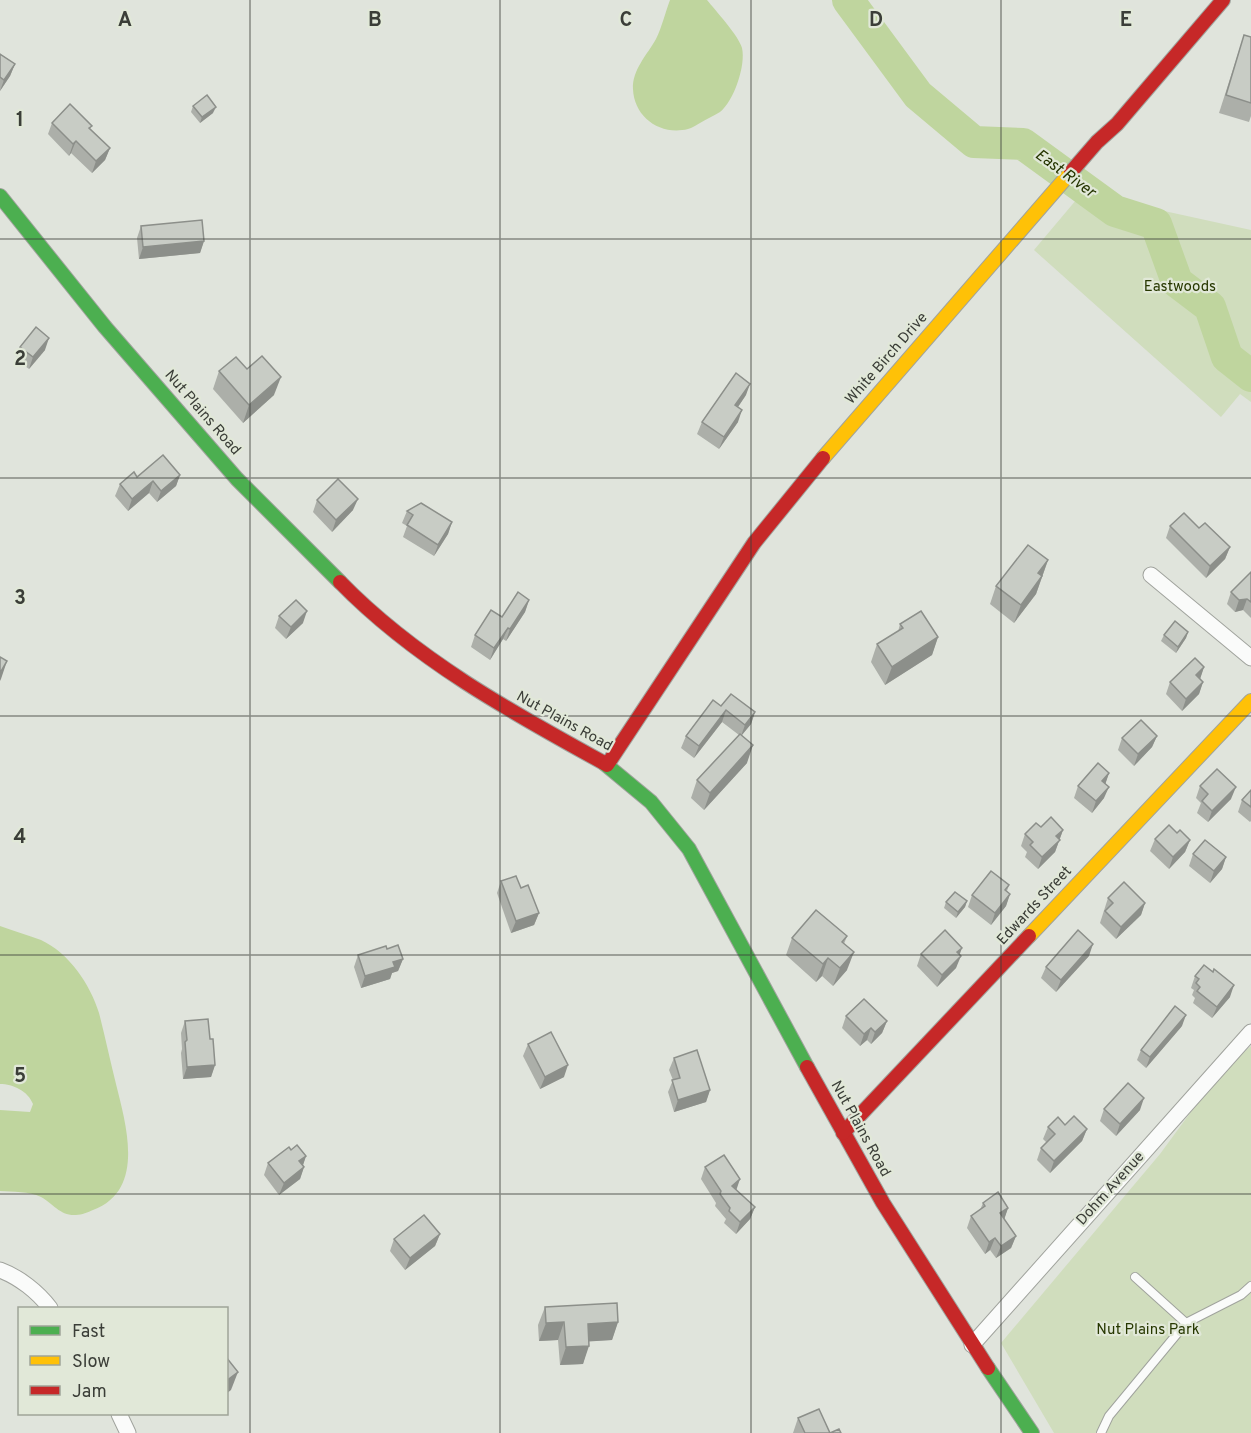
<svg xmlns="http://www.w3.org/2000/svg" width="1251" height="1433" font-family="Overpass,sans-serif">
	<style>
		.green { fill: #d0ddbd }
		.water { fill: #bfd59e }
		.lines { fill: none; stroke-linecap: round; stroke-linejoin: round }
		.river { stroke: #bfd59e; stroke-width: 32 }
		.lane-casing { stroke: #a0a39d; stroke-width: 10 }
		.street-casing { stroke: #a0a39d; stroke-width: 17 }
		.fast-casing { stroke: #a0a39d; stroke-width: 16 }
		.slow-casing { stroke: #a0a39d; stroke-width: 16 }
		.jam-casing { stroke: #a0a39d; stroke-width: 16 }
		.lane { stroke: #fafbfa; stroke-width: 8 }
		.street { stroke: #fafbfa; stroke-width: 15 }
		.fast { stroke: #4caf50; stroke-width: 14 }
		.slow { stroke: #ffc107; stroke-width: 14 }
		.jam { stroke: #c62828; stroke-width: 14 }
		.wall { fill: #acafa9 }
		.shaded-wall { fill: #8c8f8a }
		.building { fill: #c8ccc5; stroke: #8c8f8a; stroke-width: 1.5 }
		.grid { fill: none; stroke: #3b3e38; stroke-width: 1.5; stroke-opacity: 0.55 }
		.labels { text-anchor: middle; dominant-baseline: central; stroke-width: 4.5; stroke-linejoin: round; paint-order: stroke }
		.park-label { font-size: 15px; fill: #273800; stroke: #e1e8d8 }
		.street-label { font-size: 15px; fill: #3b3e38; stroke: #e1e8d8 }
		.water-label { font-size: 16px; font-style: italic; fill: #253500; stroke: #e1e8d8 }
		.grid-label { font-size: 20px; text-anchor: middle; font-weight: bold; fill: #3b3e38; stroke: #e1e8d8; stroke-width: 4.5; stroke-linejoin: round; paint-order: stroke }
	</style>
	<rect width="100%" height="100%" fill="#e0e4dc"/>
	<g class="green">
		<path d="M1082 193 1251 230V402L1240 394 1221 417 1034 250Z"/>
		<path d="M1251 1046V1433H1054L1001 1343 1160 1154 1218 1075Z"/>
	</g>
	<g class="water">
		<path d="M670 0H707C715 10 739 36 742 48 746 65 734 101 720 112 714 116 706 119 700 123 696 125 692 128 688 129 660 136 634 117 633 89 632 70 647 55 656 39 662 27 665 13 670 0Z"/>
		<path d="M0 926C13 931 28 935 41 940 69 953 90 984 99 1013 105 1036 110 1060 116 1084 126 1125 146 1190 93 1210 88 1212 82 1215 76 1215 60 1216 54 1204 41 1197 29 1191 13 1192 0 1191V1110L30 1112 33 1104C28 1091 13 1084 0 1084Z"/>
	</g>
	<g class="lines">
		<path class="river" d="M848 0 918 95 974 142 1023 144 1115 211 1156 224 1177 282 1210 307 1227 357 1251 376"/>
		<g class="lane-casing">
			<g id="lane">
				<path d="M1186 1323 1241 1295 1251 1286"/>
				<path d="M1101 1433 1109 1416 1186 1323 1135 1277"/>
			</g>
		</g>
		<g class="street-casing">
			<g id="street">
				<path d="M1151 575 1251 658"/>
				<path d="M0 1270C19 1277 38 1292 50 1308"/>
				<path d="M972 1345 1251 1032"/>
				<path d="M119 1414 128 1433"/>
			</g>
		</g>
		<g class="fast-casing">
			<g id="fast">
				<path d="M0 196 105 327 237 479 340 582"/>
				<path d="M604 763 651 802 689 849 807 1067"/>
				<path d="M988 1368 1032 1433"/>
			</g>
		</g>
		<g class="slow-casing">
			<g id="slow">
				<path d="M823 458 1071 172"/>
				<path d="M1029 936 1251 701"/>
			</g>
		</g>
		<g class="jam-casing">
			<g id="jam">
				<path d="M1071 172 1097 142 1117 124 1223 0"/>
				<path d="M340 582C415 659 511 712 604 763"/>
				<path d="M607 765 754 543 823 458"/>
				<path d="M807 1067 883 1203 988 1368"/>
				<path d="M843 1133 1029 936"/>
			</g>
		</g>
		<use href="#lane" class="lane"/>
		<use href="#street" class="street"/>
		<use href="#fast" class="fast"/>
		<use href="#slow" class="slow"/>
		<use href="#jam" class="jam"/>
	</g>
	<g class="wall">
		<path d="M1244 35 1251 37V116L1249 122 1219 113Z"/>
		<path d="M0 54 15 64 10 76 0 91Z"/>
		<path d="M193 106 213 113 200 123 191 112Z"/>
		<path d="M52 123 92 126 90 129 110 148 105 160 92 173 71 153 69 156 48 134Z"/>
		<path d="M141 226 204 241 200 253 139 259 137 238Z"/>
		<path d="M20 347 45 350 29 369 16 359Z"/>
		<path d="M247 369 274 395 243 423 213 389 219 371Z"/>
		<path d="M746 395 738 407V422L719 449 697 434 702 422Z"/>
		<path d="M180 475 176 486 157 502 149 493 128 511 115 496 120 484 137 477Z"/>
		<path d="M317 500 353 510 332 532 313 512Z"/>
		<path d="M407 511 452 522 448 534 434 556 403 537 407 526 402 523Z"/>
		<path d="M1170 526 1199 528 1230 547 1225 559 1206 578 1166 538Z"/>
		<path d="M1048 560 1036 594 1014 623 990 604 996 586Z"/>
		<path d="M1251 572V618L1243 610 1235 612 1227 604 1231 592Z"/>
		<path d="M529 600 525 612 506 641 503 639 490 660 471 647 475 635Z"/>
		<path d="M279 616 303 623 286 639 275 628Z"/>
		<path d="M900 624 938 637 932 655 885 685 871 662 877 644 898 632Z"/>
		<path d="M1188 632 1186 638 1176 653 1161 641 1164 635Z"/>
		<path d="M1204 667 1200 679 1203 682 1199 694 1182 711 1166 694 1170 682Z"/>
		<path d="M721 706 755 712 751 724 742 735 747 763 704 810 691 798 697 780 739 735 722 722 694 758 681 748 686 736Z"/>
		<path d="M1157 736 1152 747 1134 766 1118 750 1122 738Z"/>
		<path d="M1109 773 1105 784 1104 798 1092 813 1074 798 1078 786Z"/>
		<path d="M1200 786 1231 799 1208 822 1197 813 1201 803 1196 798Z"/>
		<path d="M1251 790V821L1250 822 1238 812 1242 800Z"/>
		<path d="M1041 827 1063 830 1055 852 1038 869 1025 857 1027 852 1021 846 1025 834Z"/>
		<path d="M1177 833 1190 840 1185 852 1169 869 1150 851 1155 839Z"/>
		<path d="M1193 854 1226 857 1222 869 1210 883 1189 866Z"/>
		<path d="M501 881 521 888 539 913 534 925 511 933 497 893Z"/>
		<path d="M1009 885 1007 891 1010 894 1006 906 991 925 968 907 972 895Z"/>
		<path d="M1108 898 1145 903 1141 915 1116 939 1100 923Z"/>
		<path d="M967 901 965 907 956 918 944 908 946 902Z"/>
		<path d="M847 936 844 944 847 970 833 986 822 976 816 982 786 955 792 938Z"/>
		<path d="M387 949 403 959 398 971 392 973 390 979 361 988 354 967 358 955Z"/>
		<path d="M921 954 959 955 956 968 937 987 917 966Z"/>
		<path d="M1089 956 1056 992 1041 978 1046 967Z"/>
		<path d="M1195 976 1230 997 1212 1018 1193 1003 1195 998 1192 995 1194 990 1191 988Z"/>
		<path d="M846 1016 887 1021 882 1033 871 1044 867 1040 860 1046 842 1028Z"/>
		<path d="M185 1021 210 1039 215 1065 211 1077 183 1079 181 1053 182 1049 181 1033Z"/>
		<path d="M1182 1026 1146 1068 1137 1060 1141 1050Z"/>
		<path d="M528 1044 564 1077 540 1089 523 1056Z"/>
		<path d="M674 1058 710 1090 706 1102 674 1112 668 1092 673 1080 669 1070Z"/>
		<path d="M1104 1109 1140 1110 1116 1136 1100 1121Z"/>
		<path d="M1065 1125 1087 1129 1082 1141 1050 1173 1037 1160 1041 1148 1047 1143 1043 1139 1048 1127Z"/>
		<path d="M291 1150 306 1156 303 1165 304 1167 300 1179 279 1195 264 1175 268 1163Z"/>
		<path d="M705 1167 736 1190 755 1207 750 1219 736 1234 724 1223 726 1219 715 1206 716 1203 701 1179Z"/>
		<path d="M983 1203 1008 1208 1004 1219 1016 1236 1011 1248 996 1258 990 1250 985 1254 967 1228 971 1216 980 1210Z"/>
		<path d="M440 1234 435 1246 405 1270 390 1251 394 1239Z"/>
		<path d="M545 1307 618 1322 612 1340 589 1341 583 1364 560 1365 558 1340 539 1341 538 1325Z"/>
		<path d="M798 1418 830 1433H793Z"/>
	</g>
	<g class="shaded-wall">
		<path d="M15 64 10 76 0 91 4 80Z"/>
		<path d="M216 107 213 113 200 123 202 117Z"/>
		<path d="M76 141 71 153 69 156 73 144Z"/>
		<path d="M110 148 105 160 92 173 96 161Z"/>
		<path d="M204 241 200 253 139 259 143 247Z"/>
		<path d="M49 338 45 350 29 369 33 357Z"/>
		<path d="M281 377 274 395 243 423 249 405Z"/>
		<path d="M750 384 746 395 731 417 735 405Z"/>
		<path d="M742 410 738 422 719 449 724 437Z"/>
		<path d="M180 475 176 486 157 502 161 491Z"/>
		<path d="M153 481 149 493 128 511 132 499Z"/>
		<path d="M358 499 353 510 332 532 336 520Z"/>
		<path d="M452 522 448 534 434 556 438 545Z"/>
		<path d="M1230 547 1225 559 1206 578 1210 566Z"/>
		<path d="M1048 560 1036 594 1014 623 1021 605 1038 573Z"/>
		<path d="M1247 599 1243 610 1235 612 1239 600Z"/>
		<path d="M529 600 525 612 506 641 510 629Z"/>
		<path d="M307 611 303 623 286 639 291 627Z"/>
		<path d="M508 628 503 639 490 660 494 648Z"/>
		<path d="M1188 632 1186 638 1176 653 1178 647Z"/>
		<path d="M938 637 932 655 885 685 892 667Z"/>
		<path d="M7 661 1 679 0 681V673Z"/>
		<path d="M1204 667 1200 679 1196 675Z"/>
		<path d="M1203 682 1199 694 1182 711 1186 699Z"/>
		<path d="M726 710 722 722 694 758 699 746Z"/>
		<path d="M755 712 751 724 741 736 745 725Z"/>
		<path d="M1157 736 1152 747 1134 766 1138 754Z"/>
		<path d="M753 745 747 763 704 810 710 793Z"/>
		<path d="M1109 773 1105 785 1102 781Z"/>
		<path d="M1109 787 1104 798 1092 813 1096 801Z"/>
		<path d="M1236 787 1231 799 1208 822 1212 811Z"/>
		<path d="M1063 830 1055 852 1038 869 1042 857 1056 836Z"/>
		<path d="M1190 840 1185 852 1169 869 1173 857Z"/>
		<path d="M1226 857 1222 869 1210 883 1214 871Z"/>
		<path d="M1010 894 1006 906 991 925 995 913Z"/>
		<path d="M967 901 965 907 956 918 958 912Z"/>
		<path d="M1145 903 1141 915 1116 939 1121 927Z"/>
		<path d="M539 913 534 925 511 933 516 921Z"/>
		<path d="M1093 944 1089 956 1056 992 1061 980Z"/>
		<path d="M962 948 958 959 961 956 956 968 937 987 942 975 957 952Z"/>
		<path d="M854 952 847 970 833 986 840 968Z"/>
		<path d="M828 958 822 976 816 982 823 964Z"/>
		<path d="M403 959 398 971 392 973 390 979 361 988 365 976 393 962Z"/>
		<path d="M1234 985 1230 997 1212 1018 1217 1007Z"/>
		<path d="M1186 1015 1182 1026 1146 1068 1150 1057Z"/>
		<path d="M887 1021 882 1033 871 1044 875 1032Z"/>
		<path d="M871 1028 867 1040 860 1046 864 1034Z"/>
		<path d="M215 1065 211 1077 183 1079 187 1067Z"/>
		<path d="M568 1065 564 1077 540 1089 545 1077Z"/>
		<path d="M710 1090 706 1102 674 1112 678 1100Z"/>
		<path d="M1144 1098 1140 1110 1116 1136 1120 1124Z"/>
		<path d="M1087 1129 1082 1141 1050 1173 1054 1161Z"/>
		<path d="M306 1156 302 1168 299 1161Z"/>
		<path d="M304 1167 300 1179 279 1195 284 1183Z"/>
		<path d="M740 1179 736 1191 732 1186Z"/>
		<path d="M755 1207 750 1219 736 1234 740 1222Z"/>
		<path d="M1008 1208 1004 1220 1000 1213Z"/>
		<path d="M440 1234 435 1246 405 1270 410 1258Z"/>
		<path d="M1016 1236 1011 1248 996 1258 1001 1246Z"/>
		<path d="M995 1238 990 1250 985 1254 989 1242Z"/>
		<path d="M564 1322 558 1340 539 1341 546 1323Z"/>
		<path d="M618 1322 612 1340 581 1342 588 1324Z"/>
		<path d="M589 1346 583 1364 560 1365 566 1347Z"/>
		<path d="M238 1372 231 1390 226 1394V1381Z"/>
	</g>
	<g class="building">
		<path d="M1244 35 1251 37V103L1226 95Z"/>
		<path d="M0 54 15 64 4 80 0 77Z"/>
		<path d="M207 95 216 107 202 117 193 106Z"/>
		<path d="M70 104 92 126 89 128 110 148 96 161 76 141 73 144 52 123Z"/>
		<path d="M202 220 204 241 143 247 141 226Z"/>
		<path d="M36 327 49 338 33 357 20 347Z"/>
		<path d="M262 356 281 377 249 405 219 371 236 357 247 369Z"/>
		<path d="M736 373 750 384 735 405 742 410 724 437 702 422Z"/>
		<path d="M163 455 180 475 161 491 153 481 132 499 120 484 134 472 137 477Z"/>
		<path d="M338 479 358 499 336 520 317 500Z"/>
		<path d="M421 503 452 522 438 545 407 525 413 515 407 511Z"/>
		<path d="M1184 513 1199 528 1205 523 1230 547 1210 566 1170 526Z"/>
		<path d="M1028 545 1048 560 1038 573 1042 576 1021 605 996 586Z"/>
		<path d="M1251 572V602L1247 599 1239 600 1231 592Z"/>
		<path d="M518 592 529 600 510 629 508 628 494 648 475 635 491 610 502 617Z"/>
		<path d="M296 600 307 611 291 627 279 616Z"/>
		<path d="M921 611 938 637 892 667 877 644 903 628 900 624Z"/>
		<path d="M1175 621 1188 632 1178 647 1164 635Z"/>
		<path d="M0 657 7 661 0 673Z"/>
		<path d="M1195 658 1204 667 1196 675 1203 682 1186 699 1170 682Z"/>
		<path d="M731 694 755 712 745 725 726 710 699 746 686 736 713 700 721 706Z"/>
		<path d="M1141 720 1157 736 1138 754 1122 738Z"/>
		<path d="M740 734 753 745 710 793 697 780Z"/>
		<path d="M1098 763 1109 773 1102 781 1109 787 1096 801 1078 786Z"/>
		<path d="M1217 769 1236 787 1212 811 1202 801 1208 794 1200 786Z"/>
		<path d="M1251 790V807L1242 800Z"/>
		<path d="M1051 817 1063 830 1056 836 1060 840 1042 857 1030 845 1033 842 1025 834 1036 823 1041 827Z"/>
		<path d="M1169 825 1177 833 1180 830 1190 840 1173 857 1155 839Z"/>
		<path d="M1205 840 1226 857 1214 871 1193 854Z"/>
		<path d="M991 871 1009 885 1005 890 1010 894 995 913 972 895Z"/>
		<path d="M516 876 521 888 528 885 539 913 516 921 501 881Z"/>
		<path d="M1124 882 1145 903 1121 927 1105 911 1113 903 1108 898Z"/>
		<path d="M955 892 967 901 958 912 946 902Z"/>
		<path d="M816 910 847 936 842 942 854 952 840 968 828 958 823 964 792 938Z"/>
		<path d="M945 930 962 948 957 952 961 956 942 975 921 954Z"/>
		<path d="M1078 930 1093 944 1061 980 1046 967Z"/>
		<path d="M398 945 403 959 393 962 395 967 365 976 358 955 386 946 387 949Z"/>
		<path d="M1204 965 1213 972 1214 969 1234 985 1217 1007 1197 991 1200 987 1196 983 1199 979 1195 976Z"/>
		<path d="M864 999 887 1021 875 1032 871 1028 864 1034 846 1016Z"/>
		<path d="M1175 1006 1186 1015 1150 1057 1141 1050Z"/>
		<path d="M208 1019 210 1039H213L215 1065 187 1067 185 1042 187 1040 185 1021Z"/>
		<path d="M551 1032 568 1065 545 1077 528 1044Z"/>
		<path d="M697 1050 710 1090 678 1100 672 1080 680 1078 674 1058Z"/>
		<path d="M1128 1083 1144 1098 1120 1124 1104 1109Z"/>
		<path d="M1074 1116 1087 1129 1054 1161 1041 1148 1055 1134 1048 1127 1058 1117 1065 1125Z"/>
		<path d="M297 1145 306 1156 299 1161 304 1167 284 1183 268 1163 289 1147 291 1150Z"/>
		<path d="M724 1155 740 1179 732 1186 755 1207 740 1222 729 1211 730 1208 720 1194 721 1191 705 1167Z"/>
		<path d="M998 1192 1008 1208 1000 1213 1016 1236 1001 1246 995 1238 989 1242 971 1216 985 1206 983 1203Z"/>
		<path d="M424 1215 440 1234 410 1258 394 1239Z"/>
		<path d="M617 1303 618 1322 588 1324 589 1346 566 1347 564 1322 546 1323 545 1307Z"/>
		<path d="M226 1357 238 1372 226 1381Z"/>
		<path d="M819 1409 830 1433H805L798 1418Z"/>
		<path d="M839 1429 841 1433H830Z"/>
	</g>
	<path class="grid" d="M250 0V1433M500 0V1433M751 0V1433M1001 0V1433M0 239H1251M0 478H1251M0 716H1251M0 955H1251M0 1194H1251"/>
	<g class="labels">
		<g class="park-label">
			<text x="1180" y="287">Eastwoods</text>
			<text x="1148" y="1330">Nut Plains Park</text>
		</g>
		<g class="street-label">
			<text transform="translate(887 359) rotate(-49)">White Birch Drive</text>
			<text transform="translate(202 413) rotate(49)">Nut Plains Road</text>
			<text transform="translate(564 722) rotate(29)">Nut Plains Road</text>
			<text transform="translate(1035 906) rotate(-47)">Edwards Street</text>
			<text transform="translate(860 1129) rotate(61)">Nut Plains Road</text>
			<text transform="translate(1111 1189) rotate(-48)">Dohm Avenue</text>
		</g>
		<g class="water-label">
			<text transform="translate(1065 174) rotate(36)">East River</text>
		</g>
	</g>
	<g class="grid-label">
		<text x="125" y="26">A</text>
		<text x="375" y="26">B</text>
		<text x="626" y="26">C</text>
		<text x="876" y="26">D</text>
		<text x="1126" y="26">E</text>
		<text x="20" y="126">1</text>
		<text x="20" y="365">2</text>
		<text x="20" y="604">3</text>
		<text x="20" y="843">4</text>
		<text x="20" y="1082">5</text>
	</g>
	<rect x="18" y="1307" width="210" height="108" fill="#e1e8d8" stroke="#9fa498" stroke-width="1.5"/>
	<rect x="30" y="1326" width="30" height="9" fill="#4caf50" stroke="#9fa498" stroke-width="1.5"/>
	<text x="72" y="1337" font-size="18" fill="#3b3e38">Fast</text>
	<rect x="30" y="1356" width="30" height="9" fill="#ffc107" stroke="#9fa498" stroke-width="1.5"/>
	<text x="72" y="1367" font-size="18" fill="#3b3e38">Slow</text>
	<rect x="30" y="1386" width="30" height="9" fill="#c62828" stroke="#9fa498" stroke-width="1.5"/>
	<text x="72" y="1397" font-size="18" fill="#3b3e38">Jam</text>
</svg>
